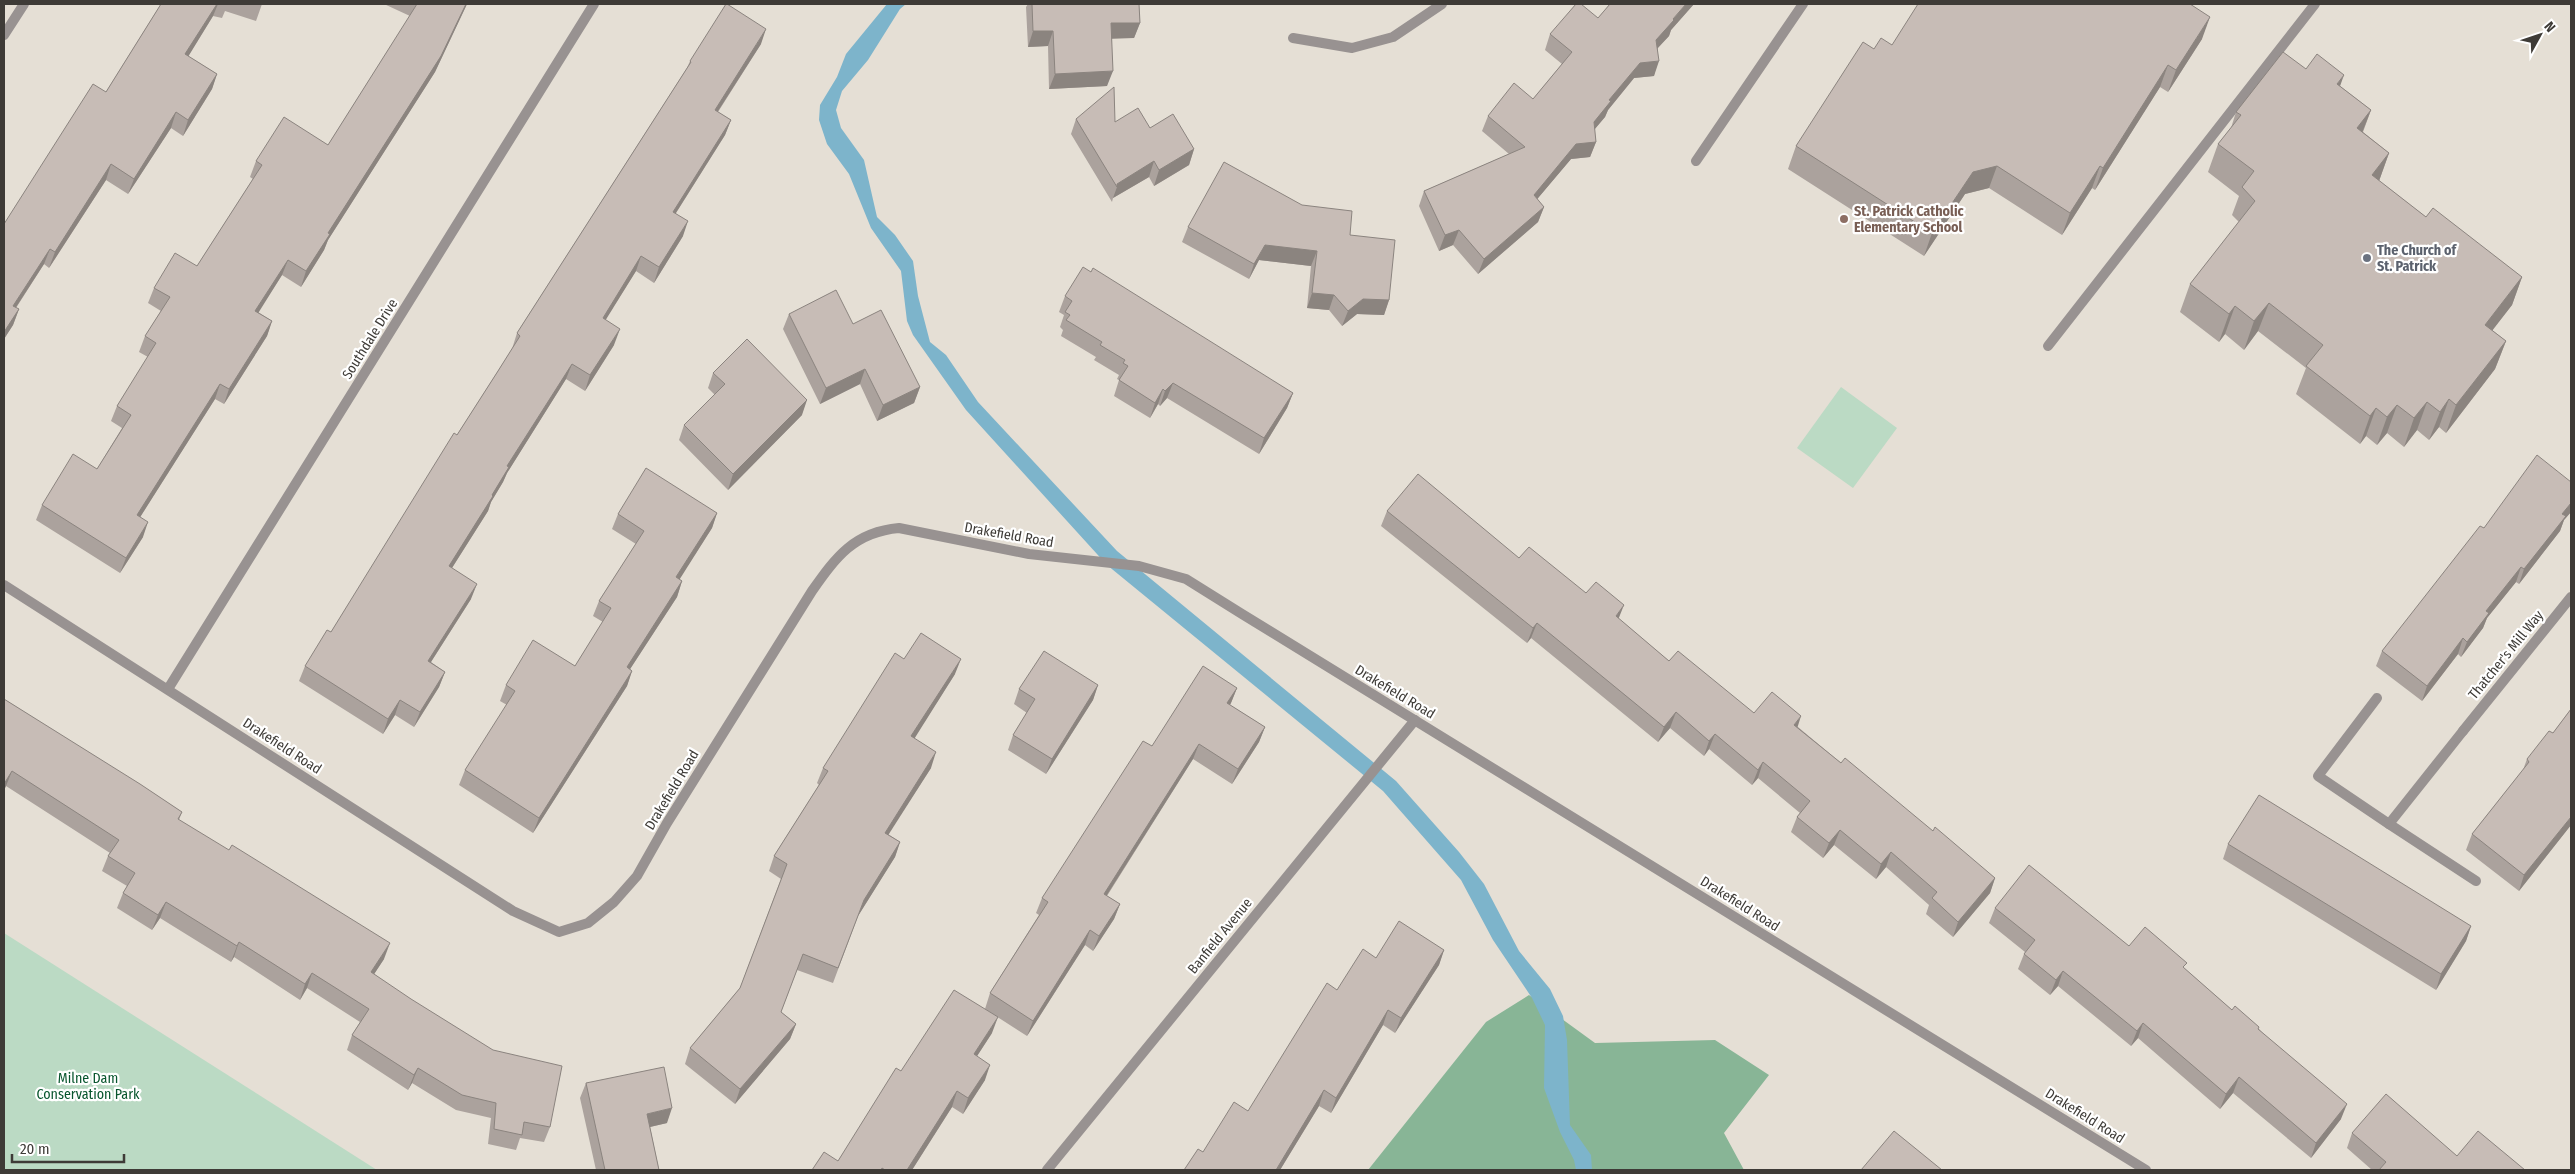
<svg xmlns="http://www.w3.org/2000/svg" width="2575" height="1174" font-family="'Fira Sans Condensed',sans-serif">
	<style>
		.green { fill: #bbdac4 }
		.forest { fill: #88b596 }
		.water { fill: #7db4cb }
		.lines { fill: none; stroke-linecap: round; stroke-linejoin: round }
		.service { stroke: #989291; stroke-width: 10 }
		.minor { stroke: #989291; stroke-width: 10 }
		.wall { fill: #aba29d }
		.shaded-wall { fill: #8b847f }
		.building { fill: #c7bcb6; stroke: #8b847f }
		.education-dot { fill: #8d6e63; stroke: #fff; stroke-width: 2 }
		.worship-dot { fill: #6b7280; stroke: #fff; stroke-width: 2 }
		.labels { text-anchor: middle; dominant-baseline: central; stroke-width: 4.5; stroke-linejoin: round; paint-order: stroke }
		.education-label { font-size: 14px; font-weight: bold; fill: #785e54; stroke: #fff; text-anchor: start }
		.worship-label { font-size: 14px; font-weight: bold; fill: #5b616d; stroke: #fff; text-anchor: start }
		.street-label { font-size: 14px; fill: #3e3b37; stroke: #fff }
		.park-label { font-size: 14px; fill: #07552d; stroke: #fff }
	</style>
	<rect width="100%" height="100%" fill="#e5dfd5"/>
	<g class="green">
		<path d="M1841 387 1897 428 1853 488 1797 448Z"/>
		<path d="M4 933 377 1170H4Z"/>
	</g>
	<path class="forest" d="M1529 995 1595 1043 1715 1040 1769 1075 1724 1133 1744 1170H1368L1486 1022Z"/>
	<path class="water" d="M887 4H906L900 9 868 60 842 91 836 110 841 128 864 160 877 217 895 235 913 261 918 296 930 342 946 355 978 402 1117 551 1396 781 1459 852 1484 884 1519 951 1550 989 1563 1016 1567 1040 1570 1125 1591 1155 1592 1170H1576L1574 1160 1560 1132 1544 1088 1545 1025 1532 998 1493 940 1461 880 1383 791 1107 565 966 410 913 335 907 321 901 271 871 228 849 174 827 144 819 120 820 105 837 77 846 54Z"/>
	<g class="lines">
		<g class="service">
			<path d="M1696 161 1803 4"/>
			<path d="M2048 346 2315 4"/>
			<path d="M2377 698 2318 776 2389 824 2463 731"/>
			<path d="M2389 824 2476 881"/>
		</g>
		<g class="minor">
			<path d="M4 35 24 4"/>
			<path d="M1293 38 1352 48 1393 37 1442 4"/>
			<path d="M4 585 513 911 559 932 588 923 614 902 637 876 667 823 812 591C836 557 854 532 899 528L1029 554 1139 566 1186 579 1242 614 2146 1170"/>
			<path d="M168 689 594 4"/>
			<path d="M2463 731 2571 597"/>
			<path d="M1047 1170 1415 720"/>
		</g>
	</g>
	<g class="wall">
		<path d="M161 4H262L256 21 225 11 222 18 213 16 188 56 217 74 212 89 183 136 171 128 128 194 106 180 49 268 44 264 16 308 19 309 13 325 4 339V224L106 92Z"/>
		<path d="M384 4H467L435 72 328 240 324 250 301 287 282 275 258 312 272 321 267 336 224 404 215 399 140 517 143 537 120 573 36 520 42 505 97 469 122 428 111 421 117 406 148 357 139 352 145 336 161 311 148 303 154 288 197 266 253 179 250 177 256 161 328 145 410 16Z"/>
		<path d="M1028 4H1139L1140 23 1134 38H1112L1107 86 1049 89 1048 46 1028 47 1026 7Z"/>
		<path d="M1610 4H1694L1671 30 1669 36 1658 48 1654 76 1634 78 1608 110 1605 117 1594 130 1596 142 1590 157 1571 159 1537 199 1544 207 1538 222 1478 274 1453 245 1439 251 1419 206 1424 191 1509 154 1482 131 1488 116 1533 99 1562 64 1545 50 1550 34 1598 18Z"/>
		<path d="M2202 39 2168 92 2160 87 2095 190 2092 188 2062 235 1989 188 1965 194 1924 256 1788 169 1796 146 1874 49Z"/>
		<path d="M761 44 718 112 731 120 725 135 676 213 683 236 654 283 636 271 605 320 614 345 585 391 566 379 507 473 503 482 491 502 488 511 452 568 471 599 431 662 445 672 439 687 414 727 395 715 383 734 299 681 305 666 331 632 512 349 517 333 687 68 690 61Z"/>
		<path d="M2306 69 2340 86 2371 110 2363 132 2389 153 2379 181 2426 217 2522 277 2512 305 2492 330 2506 341 2495 369 2446 433 2439 427 2429 440 2417 430 2404 447 2387 433 2377 445 2366 436 2360 444 2296 394 2306 368 2258 331 2244 350 2225 334 2219 342 2180 312 2190 284 2239 222 2232 215 2239 196 2208 172 2218 144 2231 128 2236 112Z"/>
		<path d="M1076 119 1115 122 1150 128 1194 149 1189 165 1154 186 1149 177 1113 198 1112 202 1071 134Z"/>
		<path d="M1188 227 1350 235 1389 300 1384 315 1357 314 1342 326 1329 310 1307 308 1311 266 1259 260 1249 279 1182 242Z"/>
		<path d="M1091 272 1293 393 1287 408 1259 454 1167 398 1160 406 1158 404 1150 418 1114 396 1119 380 1117 379 1119 375 1094 360 1096 357 1061 336 1063 330 1060 327 1064 315 1059 312 1065 296Z"/>
		<path d="M789 314 853 324 920 387 914 403 877 421 860 384 820 404 783 329Z"/>
		<path d="M713 373 802 415 728 490 679 440 684 425 715 395 708 388Z"/>
		<path d="M2571 482V512L2564 520 2560 531 2519 584 2516 582 2487 618 2483 628 2461 657 2458 654 2422 701 2376 666 2382 651 2484 528Z"/>
		<path d="M1387 511 1519 558 1586 593 1619 619 1669 661 1754 713 1798 727 1841 763 1933 831 1995 878 1990 893 1953 937 1926 914 1929 905 1886 867 1876 879 1834 845 1823 858 1791 832 1797 817 1800 813 1758 778 1752 785 1709 749 1704 756 1670 728 1658 742 1531 638 1527 643 1381 526Z"/>
		<path d="M717 513 712 528 679 579 682 581 677 597 630 669 632 671 627 686 533 833 459 785 465 770 507 705 500 701 506 685 575 666 603 622 593 616 599 601 636 544 612 529 618 514Z"/>
		<path d="M904 659 955 674 914 738 931 768 888 834 900 842 895 857 858 916 833 983 797 970 781 1012 796 1024 790 1039 735 1104 685 1064 690 1048 740 988 781 879 769 871 774 856 819 785 817 783 823 768Z"/>
		<path d="M1098 685 1093 700 1046 774 1008 750 1013 735 1027 713 1014 704 1019 689Z"/>
		<path d="M1237 688 1230 705 1265 727 1259 742 1232 784 1193 759 1107 896 1120 904 1114 919 1093 951 1085 945 1027 1036 985 1009 990 993 1039 915 1036 913 1042 898 1152 746Z"/>
		<path d="M4 699 182 812 179 820 384 959 374 974 550 1127 544 1142 520 1138 516 1150 488 1144 491 1118 456 1110 412 1083 408 1090 347 1050 352 1035 360 1022 307 988 300 1000 234 957 231 962 160 918 152 930 117 908 123 893 127 886 102 871 108 856 110 853 6 786 4 790Z"/>
		<path d="M2571 709V825L2519 891 2466 850 2472 834 2523 770 2527 759 2553 733Z"/>
		<path d="M2228 844 2471 926 2466 941 2436 990 2223 859Z"/>
		<path d="M1995 908 2129 946 2185 969 2232 1010 2259 1029 2341 1119 2311 1158 2233 1093 2220 1109 2138 1038 2131 1046 2058 986 2050 995 2018 969 2024 954 2025 952 1989 923Z"/>
		<path d="M1444 950 1439 965 1395 1033 1383 1025 1331 1113 1319 1106 1280 1170H1184L1248 1111 1376 958Z"/>
		<path d="M992 1033 977 1056 985 1080 963 1114 952 1107 912 1170H812L838 1161 901 1071Z"/>
		<path d="M586 1083 667 1123 650 1127 659 1170H596L580 1098Z"/>
		<path d="M2352 1133 2457 1156 2525 1170H2372L2347 1148Z"/>
	</g>
	<g class="shaded-wall">
		<path d="M217 4H218L213 16 180 70 185 54Z"/>
		<path d="M466 4H467L435 72 328 240 324 250 301 287 306 271 328 233Z"/>
		<path d="M1686 4H1694L1671 30 1669 36 1651 55 1656 40Z"/>
		<path d="M2210 17 2202 39 2168 92 2176 70Z"/>
		<path d="M1111 23H1140L1134 38 1106 39Z"/>
		<path d="M766 29 761 44 709 125 715 110Z"/>
		<path d="M1033 31H1053L1048 46 1028 47Z"/>
		<path d="M1659 61 1654 76 1634 78 1608 110 1605 117 1588 137 1594 122 1609 100 1640 63Z"/>
		<path d="M2168 65 2160 87 2095 190 2103 168Z"/>
		<path d="M1113 71 1107 86 1049 89 1055 74Z"/>
		<path d="M217 74 212 89 183 136 188 120Z"/>
		<path d="M2344 75 2334 103 2337 84Z"/>
		<path d="M2371 110 2360 138 2357 128Z"/>
		<path d="M176 112 171 128 128 194 134 179Z"/>
		<path d="M731 120 725 135 667 227 673 212Z"/>
		<path d="M1596 142 1590 157 1571 159 1528 210 1534 195 1576 144Z"/>
		<path d="M1194 149 1189 165 1154 186 1159 170Z"/>
		<path d="M2389 153 2379 181 2372 175Z"/>
		<path d="M1154 161 1149 177 1113 198 1117 187V184Z"/>
		<path d="M111 164 106 180 49 268 55 252Z"/>
		<path d="M1997 166 1989 188 1965 194 1924 256 1932 233 1973 172Z"/>
		<path d="M2100 166 2092 188 2062 235 2070 213Z"/>
		<path d="M1544 207 1538 222 1478 274 1484 259Z"/>
		<path d="M688 221 683 236 654 283 659 267Z"/>
		<path d="M1459 230 1453 245 1439 251 1445 235Z"/>
		<path d="M1265 245 1317 251 1311 266 1259 260 1249 279 1254 264Z"/>
		<path d="M50 249 44 264 7 321 13 306Z"/>
		<path d="M641 256 636 271 597 334 603 318Z"/>
		<path d="M288 260 282 275 250 326 255 311Z"/>
		<path d="M2522 277 2512 305 2475 353 2485 325Z"/>
		<path d="M1312 293 1334 295 1329 310 1307 308Z"/>
		<path d="M1363 299 1389 300 1384 315 1357 314 1342 326 1348 311Z"/>
		<path d="M2269 303 2258 331 2244 350 2254 321Z"/>
		<path d="M2235 306 2225 334 2219 342 2229 314Z"/>
		<path d="M19 309 13 325 4 339V332Z"/>
		<path d="M272 321 267 336 224 404 229 389Z"/>
		<path d="M620 329 614 345 585 391 590 375Z"/>
		<path d="M2506 341 2495 369 2446 433 2456 405Z"/>
		<path d="M572 364 566 379 507 473 503 482 491 502 488 511 443 582 449 566 492 495 507 466Z"/>
		<path d="M865 369 860 384 820 404 826 388Z"/>
		<path d="M1173 383 1167 398 1160 406 1165 391Z"/>
		<path d="M220 384 215 399 132 530 137 515Z"/>
		<path d="M920 387 914 403 877 421 883 405Z"/>
		<path d="M1163 389 1158 404 1150 418 1155 403Z"/>
		<path d="M1293 393 1287 408 1259 454 1264 438Z"/>
		<path d="M2449 399 2439 427 2429 440 2440 412Z"/>
		<path d="M807 400 802 415 728 490 733 474Z"/>
		<path d="M2427 402 2417 430 2404 447 2414 418Z"/>
		<path d="M2397 405 2387 433 2377 445 2387 417Z"/>
		<path d="M2376 408 2366 436 2360 444 2370 416Z"/>
		<path d="M2571 503V512L2564 520 2560 531 2519 584 2524 569 2562 514Z"/>
		<path d="M717 513 712 528 671 593 676 577Z"/>
		<path d="M148 522 143 537 120 573 126 558Z"/>
		<path d="M2521 567 2516 582 2487 618 2483 628 2461 657 2467 642 2486 611Z"/>
		<path d="M682 581 677 597 621 683 627 667Z"/>
		<path d="M477 584 471 599 422 676 428 661Z"/>
		<path d="M1624 605 1618 620 1616 616Z"/>
		<path d="M1537 623 1531 638 1527 643 1533 628Z"/>
		<path d="M2463 638 2458 654 2422 701 2427 686Z"/>
		<path d="M961 659 955 674 906 752 911 736Z"/>
		<path d="M632 671 627 686 533 833 539 818Z"/>
		<path d="M445 672 439 687 414 727 420 712Z"/>
		<path d="M1098 685 1093 700 1046 774 1052 759Z"/>
		<path d="M1237 688 1231 703 1222 718 1227 703Z"/>
		<path d="M400 700 395 715 383 734 388 719Z"/>
		<path d="M1676 712 1670 728 1658 742 1664 727Z"/>
		<path d="M1801 716 1796 732 1794 725Z"/>
		<path d="M1265 727 1259 742 1232 784 1238 769Z"/>
		<path d="M1715 734 1709 749 1704 756 1709 741Z"/>
		<path d="M1199 744 1193 759 1098 909 1104 894Z"/>
		<path d="M936 752 931 768 880 848 885 833Z"/>
		<path d="M1763 762 1758 778 1752 785 1758 770Z"/>
		<path d="M12 771 6 786 4 790V784Z"/>
		<path d="M2571 817V825L2519 891 2524 875Z"/>
		<path d="M1840 830 1834 845 1823 858 1829 843Z"/>
		<path d="M900 842 895 857 858 916 833 983 864 900Z"/>
		<path d="M1891 852 1886 867 1876 879 1881 864Z"/>
		<path d="M1995 878 1990 893 1953 937 1958 922Z"/>
		<path d="M166 902 160 918 152 930 158 915Z"/>
		<path d="M1120 904 1114 919 1093 951 1099 936Z"/>
		<path d="M2471 926 2466 941 2436 990 2441 974Z"/>
		<path d="M1090 930 1085 945 1027 1036 1033 1021Z"/>
		<path d="M239 942 234 957 231 962 237 946Z"/>
		<path d="M390 943 384 959 365 988 371 972Z"/>
		<path d="M1444 950 1439 965 1395 1033 1401 1018Z"/>
		<path d="M2063 971 2058 986 2050 995 2056 980Z"/>
		<path d="M312 973 307 988 300 1000 305 984Z"/>
		<path d="M1388 1010 1383 1025 1331 1113 1336 1098Z"/>
		<path d="M998 1017 992 1033 968 1070 974 1054Z"/>
		<path d="M2143 1023 2138 1038 2131 1046 2137 1031Z"/>
		<path d="M796 1024 790 1039 735 1104 740 1089Z"/>
		<path d="M990 1065 985 1080 963 1114 968 1098Z"/>
		<path d="M418 1068 412 1083 408 1090 414 1075Z"/>
		<path d="M2239 1077 2233 1093 2220 1109 2226 1094Z"/>
		<path d="M1324 1090 1319 1106 1280 1170H1276Z"/>
		<path d="M957 1091 952 1107 912 1170H907Z"/>
		<path d="M2347 1104 2341 1119 2311 1158 2316 1143Z"/>
		<path d="M672 1108 667 1123 641 1129 647 1114Z"/>
	</g>
	<g class="building">
		<path d="M161 4H217L185 54 217 74 188 120 176 112 134 179 111 164 55 252 50 249 13 306 19 309 4 332V224L93 84 106 92Z"/>
		<path d="M417 4H466L441 56 328 233 330 234 306 271 288 260 255 311 272 321 229 389 220 384 137 515 148 522 126 558 42 505 73 454 97 469 131 415 117 406 156 343 145 336 170 297 154 288 175 253 197 266 262 165 256 161 284 117 328 145Z"/>
		<path d="M726 4H727L766 29 715 110 731 120 673 212 688 221 659 267 641 256 603 318 620 329 590 375 572 364 507 466 509 467 492 495 493 496 449 566 477 584 428 661 445 672 420 712 400 700 388 719 305 666 327 630 331 632 454 433 457 435 498 371 520 336 517 333 691 62 690 61Z"/>
		<path d="M1032 4H1139L1140 23H1111L1113 71 1055 74 1053 31H1033Z"/>
		<path d="M1576 4H1581L1598 18 1610 4H1686L1673 19 1674 20 1656 40 1659 61 1640 63 1609 100 1611 101 1594 122 1596 142 1576 144 1534 195 1544 207 1484 259 1459 230 1445 235 1424 191 1525 147 1488 116 1514 83 1533 99 1572 52 1550 34Z"/>
		<path d="M1918 4H2190L2210 17 2176 70 2168 65 2103 168 2100 166 2070 213 1997 166 1973 172 1932 233 1796 146 1863 42 1874 49 1881 38 1892 45Z"/>
		<path d="M2283 52 2306 69 2317 54 2344 75 2337 84 2371 110 2357 128 2389 153 2372 175 2426 217 2433 208 2522 277 2485 325 2506 341 2456 405 2449 399 2440 412 2427 402 2414 418 2397 405 2387 417 2376 408 2370 416 2306 366 2323 345 2269 303 2254 321 2235 306 2229 314 2190 284 2255 201 2242 187 2254 171 2218 144 2241 115 2236 112Z"/>
		<path d="M1114 87 1115 122 1138 108 1150 128 1173 114 1194 149 1159 170 1154 161 1117 184V187L1076 119Z"/>
		<path d="M1224 162 1302 205 1352 211 1350 235 1395 240 1389 300 1363 299 1348 311 1334 295 1312 293 1317 251 1265 245 1254 264 1188 227Z"/>
		<path d="M1083 267 1091 272 1093 268 1293 393 1264 438 1173 383 1165 391 1163 389 1155 403 1119 380 1128 366 1123 363 1125 360 1100 345 1102 342 1066 320 1070 315 1065 312 1072 301 1065 296Z"/>
		<path d="M836 290 853 324 881 310 920 387 883 405 865 369 826 388 789 314Z"/>
		<path d="M747 339 807 400 733 474 684 425 725 384 713 373Z"/>
		<path d="M2537 455 2571 482V503L2562 514 2566 516 2524 569 2521 567 2486 611 2489 613 2467 642 2463 638 2427 686 2382 651 2480 526 2484 528Z"/>
		<path d="M646 468 717 513 676 577 682 581 627 667 632 671 539 818 465 770 515 691 506 685 533 640 575 666 611 608 599 601 644 531 618 514Z"/>
		<path d="M1418 474 1519 558 1529 547 1586 593 1596 582 1624 605 1616 616 1669 661 1678 651 1754 713 1772 692 1801 716 1794 725 1841 763 1845 758 1933 831 1935 827 1995 878 1958 922 1932 898 1937 892 1891 852 1881 864 1840 830 1829 843 1797 817 1810 801 1763 762 1758 770 1715 734 1709 741 1676 712 1664 727 1537 623 1533 628 1387 511Z"/>
		<path d="M921 633 961 659 911 736 936 752 885 833 900 842 864 900 838 968 803 954 781 1012 796 1024 740 1089 690 1048 740 988 787 864 774 856 828 771 823 768 895 653 904 659Z"/>
		<path d="M1044 651 1098 685 1052 759 1013 735 1035 699 1019 689Z"/>
		<path d="M1203 666 1237 688 1227 703 1265 727 1238 769 1199 744 1104 894 1120 904 1099 936 1090 930 1033 1021 990 993 1048 902 1042 898 1143 741 1152 746Z"/>
		<path d="M4 699 140 784 182 812 178 819 229 850 232 845 390 943 371 972 411 999 493 1050 562 1066 550 1127 524 1122 522 1135 494 1129 496 1103 462 1095 418 1068 414 1075 352 1035 369 1009 312 973 305 984 239 942 237 946 166 902 158 915 123 893 135 873 108 856 119 840 12 771 4 784Z"/>
		<path d="M2571 709V817L2524 875 2472 834 2529 762 2527 759 2549 731 2553 733Z"/>
		<path d="M2259 795 2471 926 2441 974 2228 844Z"/>
		<path d="M2029 865 2129 946 2145 927 2187 963 2183 967 2232 1010 2235 1006 2259 1027 2258 1029 2347 1104 2316 1143 2239 1077 2226 1094 2143 1023 2137 1031 2063 971 2056 980 2024 954 2035 940 1995 908Z"/>
		<path d="M1399 921 1444 950 1401 1018 1388 1010 1336 1098 1324 1090 1276 1170H1184L1198 1149 1203 1152 1234 1102 1248 1111 1327 983 1337 990 1363 949 1376 958Z"/>
		<path d="M954 990 998 1017 974 1054 990 1065 968 1098 957 1091 907 1170H885L882 1168 881 1170H812L824 1152 838 1161 896 1068 901 1071Z"/>
		<path d="M664 1067 672 1108 647 1114 659 1170H605L586 1083Z"/>
		<path d="M2386 1094 2457 1156 2478 1131 2525 1170H2379L2386 1162 2352 1133Z"/>
		<path d="M1894 1131 1942 1170H1861Z"/>
	</g>
	<circle class="education-dot" cx="1844" cy="219" r="5"/>
	<circle class="worship-dot" cx="2367" cy="258" r="5"/>
	<g class="labels">
		<g class="education-label">
			<text x="1854" y="211">St. Patrick Catholic<tspan x="1854" dy="16">Elementary School</tspan></text>
		</g>
		<g class="worship-label">
			<text x="2377" y="250">The Church of<tspan x="2377" dy="16">St. Patrick</tspan></text>
		</g>
		<g class="street-label">
			<text transform="translate(370 339) rotate(-58)">Southdale Drive</text>
			<text transform="translate(1009 535) rotate(10)">Drakefield Road</text>
			<text transform="translate(2506 655) rotate(-51)">Thatcher's Mill Way</text>
			<text transform="translate(1395 692) rotate(31)">Drakefield Road</text>
			<text transform="translate(282 746) rotate(33)">Drakefield Road</text>
			<text transform="translate(672 790) rotate(-59)">Drakefield Road</text>
			<text transform="translate(1740 904) rotate(32)">Drakefield Road</text>
			<text transform="translate(1220 936) rotate(-51)">Banfield Avenue</text>
			<text transform="translate(2085 1116) rotate(32)">Drakefield Road</text>
		</g>
		<g class="park-label">
			<text x="88" y="1078">Milne Dam<tspan x="88" dy="16">Conservation Park</tspan></text>
		</g>
	</g>
	<rect width="2575" height="1174" fill="none" stroke="#3e3b37" stroke-width="10"/>
	<g transform="translate(2540 35) rotate(50)" stroke="#ffffff" stroke-width="4" paint-order="stroke">
	<path d="M0-4L9 19L0 12L-9 19Z" fill="#3e3b37"/>
	<text y="-8" font-size="14" font-weight="bold" text-anchor="middle" fill="#3e3b37">N</text>
	</g>
	<path d="M12 1154v8h112v-8" fill="none" stroke="#3e3b37" stroke-width="2.5"/>
	<text x="20" y="1154" font-size="15" fill="#3e3b37" stroke="#ffffff" stroke-width="4" paint-order="stroke">20 m</text>
</svg>
